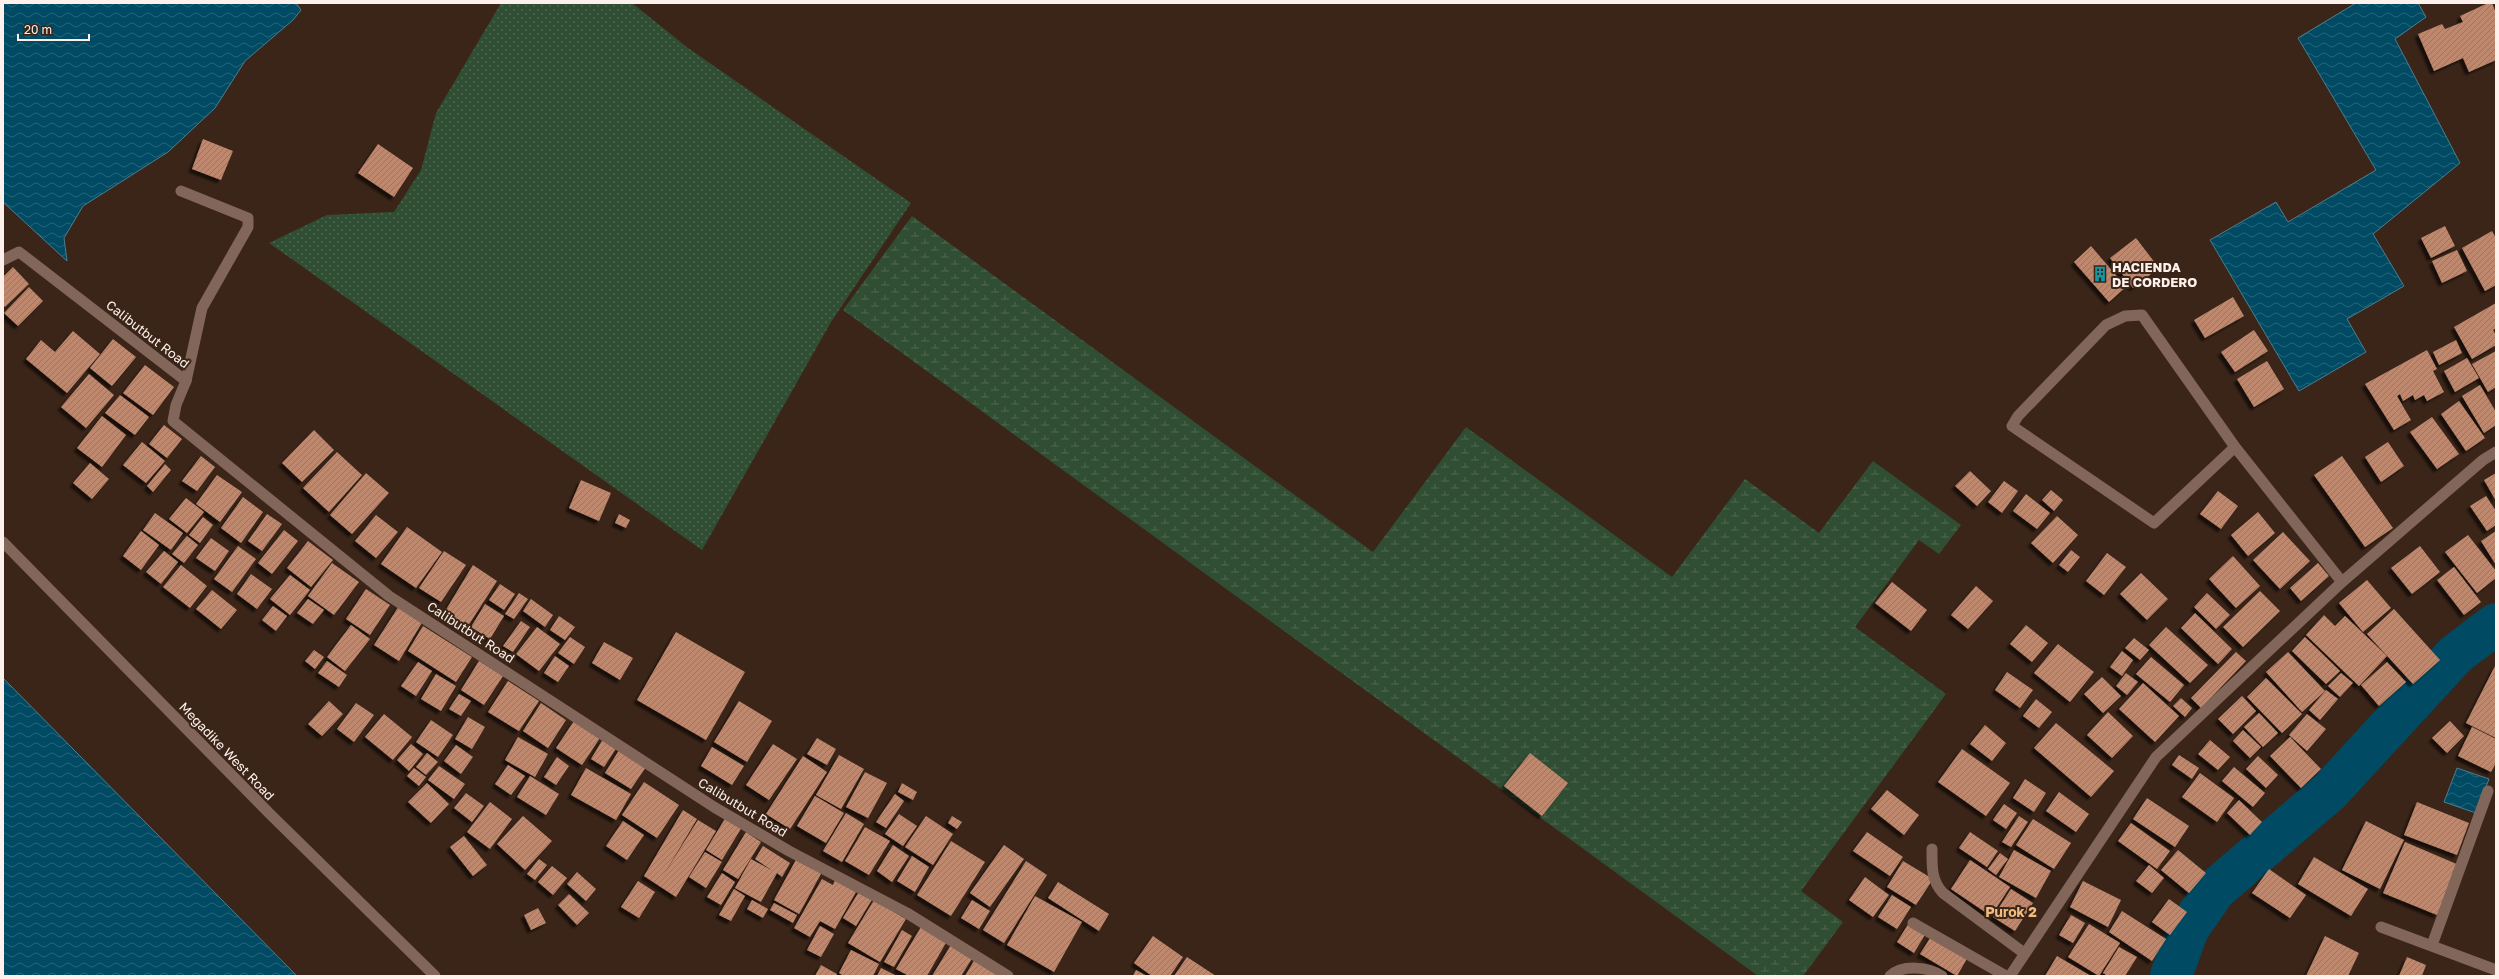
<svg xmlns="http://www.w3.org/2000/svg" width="2499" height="979" font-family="'Golos Text',sans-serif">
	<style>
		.grass { fill: url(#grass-dots) }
		.wetland { fill: url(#wetland-marsh) }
		.water { fill: url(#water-waves); stroke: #4c7d8c }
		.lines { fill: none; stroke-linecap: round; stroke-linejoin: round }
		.river { stroke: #004b63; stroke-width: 42 }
		.building { fill: url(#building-hatch); filter: url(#shadow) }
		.minor { stroke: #816659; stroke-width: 11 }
		.tertiary { stroke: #816659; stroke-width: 11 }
		.labels { text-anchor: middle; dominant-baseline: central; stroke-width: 4; stroke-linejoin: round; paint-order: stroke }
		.poi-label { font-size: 13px; font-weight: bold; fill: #fef1eb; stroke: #3b2519; text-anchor: start }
		.street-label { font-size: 13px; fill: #fef1eb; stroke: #3b2519 }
		.neighbourhood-label { font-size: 14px; font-weight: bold; fill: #f2bb7f; stroke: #3b2519 }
	</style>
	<defs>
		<pattern id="grass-dots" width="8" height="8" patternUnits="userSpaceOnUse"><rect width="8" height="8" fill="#304e33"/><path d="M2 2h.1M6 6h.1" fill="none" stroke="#4f6851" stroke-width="1.8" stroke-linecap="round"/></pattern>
		<pattern id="wetland-marsh" width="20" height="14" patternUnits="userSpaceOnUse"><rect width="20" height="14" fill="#304e33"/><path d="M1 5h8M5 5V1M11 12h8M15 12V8" fill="none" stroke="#4f6851"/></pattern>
		<pattern id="water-waves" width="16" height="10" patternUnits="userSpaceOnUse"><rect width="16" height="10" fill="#004b63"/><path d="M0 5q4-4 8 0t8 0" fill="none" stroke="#26657a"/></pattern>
		<pattern id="building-hatch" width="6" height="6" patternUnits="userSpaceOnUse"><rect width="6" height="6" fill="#bd886e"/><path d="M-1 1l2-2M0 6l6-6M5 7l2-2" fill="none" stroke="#9b7562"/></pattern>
		<filter id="shadow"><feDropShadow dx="-3.5" dy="3.5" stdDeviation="1" flood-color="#0009"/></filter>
	</defs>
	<rect width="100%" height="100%" fill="#3b2519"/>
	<path class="grass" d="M501 3H632L688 48 911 203 831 322 702 550 269 243 327 215 394 212 421 170 436 113Z"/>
	<path class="wetland" d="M912 216 1373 552 1466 427 1672 577 1745 479 1819 533 1873 461 1961 525 1939 554 1919 540 1855 627 1946 694 1801 891 1843 922 1803 976H1758L843 310Z"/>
	<g class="water">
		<path d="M3 3H296L301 10 293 20 245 61 215 108 168 152 83 206 64 238 67 261 3 202Z"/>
		<path d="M2356 3H2418L2426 17 2395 39 2460 163 2373 234 2404 286 2347 319 2366 352 2299 391 2210 240 2276 202 2288 222 2376 170 2298 38Z"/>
		<path d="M3 678 297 976H3Z"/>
		<path d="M2457 768 2489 779 2476 813 2444 802Z"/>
	</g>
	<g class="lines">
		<path class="river" d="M2171 976 2188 929 2215 890 2330 791 2456 654 2496 624"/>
	</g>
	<g class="building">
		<path d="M2488 3H2492L2496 13V60L2469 72 2463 58 2434 71 2418 34 2442 24 2445 29 2463 22 2460 16Z"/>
		<path d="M203 139 233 151 221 180 192 169Z"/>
		<path d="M378 144 413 168 394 197 358 173Z"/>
		<path d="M2445 226 2455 246 2431 258 2421 238Z"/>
		<path d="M2492 231 2496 238V285L2485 291 2462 248Z"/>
		<path d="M2136 238 2159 268 2133 288 2110 258Z"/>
		<path d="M2091 246 2126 287 2109 302 2074 262Z"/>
		<path d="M2457 250 2467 271 2442 283 2432 261Z"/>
		<path d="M13 267 29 284 5 307 3 305V277Z"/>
		<path d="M29 287 43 301 18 326 4 313Z"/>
		<path d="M2233 297 2244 316 2205 338 2194 320Z"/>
		<path d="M2496 303V328L2493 330 2496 335V345L2472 359 2454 327Z"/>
		<path d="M2254 330 2268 351 2235 372 2221 352Z"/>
		<path d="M73 331 100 354 67 393 26 359 41 340 55 352Z"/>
		<path d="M113 339 136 357 112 386 90 368Z"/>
		<path d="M2456 340 2462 353 2439 365 2433 352Z"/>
		<path d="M2427 350 2437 369 2433 371 2444 392 2427 401 2424 395 2415 400 2413 395 2403 401 2400 394 2397 396 2411 420 2394 430 2365 384Z"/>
		<path d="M2496 351V387L2488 392 2472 364Z"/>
		<path d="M2467 358 2479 378 2455 392 2444 371Z"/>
		<path d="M2267 361 2284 389 2254 407 2237 379Z"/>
		<path d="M145 365 174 387 153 415 123 393Z"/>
		<path d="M89 374 114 395 86 428 61 407Z"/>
		<path d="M2480 385 2496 412V425L2484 433 2462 396Z"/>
		<path d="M120 395 149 417 135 435 105 413Z"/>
		<path d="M2459 401 2485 438 2466 451 2441 414Z"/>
		<path d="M102 416 126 435 102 467 77 448Z"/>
		<path d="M2432 417 2459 454 2437 469 2410 432Z"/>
		<path d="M164 425 182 439 167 458 149 444Z"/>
		<path d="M314 430 334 450 302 482 282 463Z"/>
		<path d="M142 442 165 461 146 483 123 465Z"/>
		<path d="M2388 442 2404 466 2381 482 2365 457Z"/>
		<path d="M337 452 362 475 329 512 303 488Z"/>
		<path d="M201 456 215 467 197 491 182 481Z"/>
		<path d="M2342 456 2393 528 2365 547 2314 475Z"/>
		<path d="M90 463 109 479 92 499 73 483Z"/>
		<path d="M165 464 171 470 153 492 147 486Z"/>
		<path d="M1970 471 1991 491 1977 506 1955 486Z"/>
		<path d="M366 473 389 493 352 534 330 515Z"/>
		<path d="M2496 473V501L2484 480Z"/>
		<path d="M217 475 242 492 220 522 196 504Z"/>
		<path d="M581 480 611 493 599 521 569 508Z"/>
		<path d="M2004 481 2018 491 2002 513 1988 502Z"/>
		<path d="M2051 490 2063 500 2054 511 2042 500Z"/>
		<path d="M2218 491 2238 506 2221 529 2200 514Z"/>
		<path d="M2026 494 2050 513 2037 529 2013 511Z"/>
		<path d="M2486 496 2496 511V525L2487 531 2470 506Z"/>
		<path d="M243 497 263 512 241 543 221 528Z"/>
		<path d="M186 498 204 512 187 533 169 519Z"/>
		<path d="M2258 512 2275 533 2248 556 2231 535Z"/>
		<path d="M155 513 183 533 171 550 143 530Z"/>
		<path d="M267 514 282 524 262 551 248 541Z"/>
		<path d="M619 514 630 520 626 528 615 523Z"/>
		<path d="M376 515 398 532 376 558 355 541Z"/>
		<path d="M2057 516 2078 535 2053 563 2031 543Z"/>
		<path d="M203 517 213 525 200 543 189 535Z"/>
		<path d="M407 527 442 552 416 588 381 564Z"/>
		<path d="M284 530 298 541 272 574 258 563Z"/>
		<path d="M141 531 159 545 141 570 123 556Z"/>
		<path d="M2496 531V565L2481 541Z"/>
		<path d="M2283 532 2310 561 2280 589 2253 560Z"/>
		<path d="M2468 535 2496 571V578L2477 593 2445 552Z"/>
		<path d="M187 536 198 545 184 563 172 554Z"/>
		<path d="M211 538 229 551 215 571 196 558Z"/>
		<path d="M308 541 333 560 311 587 287 568Z"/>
		<path d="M238 546 256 559 232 592 214 579Z"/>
		<path d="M2420 546 2440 572 2412 594 2391 568Z"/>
		<path d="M2071 550 2080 557 2068 572 2059 565Z"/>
		<path d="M164 551 178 562 161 584 146 572Z"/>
		<path d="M444 551 466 565 441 602 419 588Z"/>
		<path d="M2107 553 2126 567 2104 595 2086 581Z"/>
		<path d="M2233 556 2260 586 2236 608 2209 579Z"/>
		<path d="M332 563 359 582 334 615 308 596Z"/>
		<path d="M2318 563 2329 576 2301 601 2290 588Z"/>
		<path d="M181 565 207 586 190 608 163 587Z"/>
		<path d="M473 565 497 581 468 626 444 613Z"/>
		<path d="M2454 567 2481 602 2464 615 2437 580Z"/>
		<path d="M2141 573 2168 599 2147 620 2120 594Z"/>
		<path d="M251 574 272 589 257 609 237 594Z"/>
		<path d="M290 575 310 590 290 615 270 599Z"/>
		<path d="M2367 580 2391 608 2363 632 2339 603Z"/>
		<path d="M1892 582 1927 610 1911 631 1875 603Z"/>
		<path d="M500 584 515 594 504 610 489 600Z"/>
		<path d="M1976 586 1993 601 1968 629 1951 615Z"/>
		<path d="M366 589 390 605 370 635 346 619Z"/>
		<path d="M212 590 237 610 221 629 196 609Z"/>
		<path d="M2260 591 2280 611 2243 647 2223 627Z"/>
		<path d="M519 593 528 599 514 619 505 614Z"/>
		<path d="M2207 593 2230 615 2216 629 2194 607Z"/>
		<path d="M308 599 324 610 313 624 297 613Z"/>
		<path d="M531 599 553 615 545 627 523 611Z"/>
		<path d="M485 604 504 616 490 639 471 627Z"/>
		<path d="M273 606 287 616 276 631 262 620Z"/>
		<path d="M399 606 423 621 399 661 374 645Z"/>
		<path d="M2394 609 2440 660 2413 684 2367 634Z"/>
		<path d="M2195 613 2232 649 2218 664 2181 628Z"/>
		<path d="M2324 615 2335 626 2345 616 2387 656 2359 686 2306 635Z"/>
		<path d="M559 616 575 627 565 640 550 630Z"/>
		<path d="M521 621 530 627 513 652 503 646Z"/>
		<path d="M351 625 370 639 345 671 327 657Z"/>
		<path d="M2026 625 2048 643 2032 662 2010 644Z"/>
		<path d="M423 626 472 657 456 682 408 651Z"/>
		<path d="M537 627 560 644 539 671 516 654Z"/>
		<path d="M2166 627 2208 665 2190 683 2149 645Z"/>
		<path d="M676 632 745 672 706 740 637 700Z"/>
		<path d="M570 637 585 647 574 664 558 653Z"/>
		<path d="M2305 637 2340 671 2326 684 2292 651Z"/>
		<path d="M2134 638 2149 650 2140 660 2125 648Z"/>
		<path d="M604 642 633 658 620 680 592 663Z"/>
		<path d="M2058 644 2094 672 2070 702 2034 673Z"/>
		<path d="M314 650 324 657 315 669 305 661Z"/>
		<path d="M2122 651 2133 660 2122 676 2110 667Z"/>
		<path d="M2236 652 2246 661 2201 708 2191 698Z"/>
		<path d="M2288 652 2325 691 2302 712 2266 672Z"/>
		<path d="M555 656 569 666 558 682 544 673Z"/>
		<path d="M2151 657 2184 685 2170 702 2136 674Z"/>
		<path d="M327 661 347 675 339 687 318 673Z"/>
		<path d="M479 661 503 676 484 705 461 690Z"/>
		<path d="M418 662 432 671 416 696 401 686Z"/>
		<path d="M2387 662 2406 682 2379 706 2361 685Z"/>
		<path d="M2495 666 2496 667V738L2466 723Z"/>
		<path d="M2007 672 2033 690 2020 708 1995 690Z"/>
		<path d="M2126 673 2138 682 2127 695 2116 686Z"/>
		<path d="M2341 673 2353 683 2340 697 2328 686Z"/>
		<path d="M436 674 456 686 441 711 421 699Z"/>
		<path d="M2102 677 2121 696 2103 713 2084 694Z"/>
		<path d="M2266 678 2302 714 2282 733 2247 697Z"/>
		<path d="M508 681 539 701 519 731 488 712Z"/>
		<path d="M2143 683 2179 716 2155 742 2119 709Z"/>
		<path d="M2326 690 2338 699 2320 720 2309 710Z"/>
		<path d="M459 694 471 701 461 716 449 709Z"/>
		<path d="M2242 696 2256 711 2233 734 2218 719Z"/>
		<path d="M2181 698 2192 708 2185 717 2173 706Z"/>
		<path d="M2036 699 2052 712 2039 728 2023 716Z"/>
		<path d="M329 701 343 714 322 736 308 724Z"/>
		<path d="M739 701 772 721 747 762 714 742Z"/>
		<path d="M356 703 374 715 354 742 337 729Z"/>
		<path d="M541 703 566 720 548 748 523 731Z"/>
		<path d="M2108 712 2133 736 2112 758 2087 735Z"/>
		<path d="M2259 713 2278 733 2263 747 2244 727Z"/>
		<path d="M384 714 412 737 393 760 365 737Z"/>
		<path d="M2307 714 2326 729 2307 751 2289 735Z"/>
		<path d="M468 717 485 727 472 749 455 739Z"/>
		<path d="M431 720 453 735 438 757 416 742Z"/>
		<path d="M574 721 600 738 582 765 556 748Z"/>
		<path d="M2450 721 2464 736 2447 753 2432 738Z"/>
		<path d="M2056 723 2114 771 2091 797 2034 748Z"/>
		<path d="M1985 725 2006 743 1992 761 1970 744Z"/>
		<path d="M2472 727 2496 739V763L2491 772 2458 756Z"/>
		<path d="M2243 730 2261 747 2250 758 2233 741Z"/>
		<path d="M518 737 548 754 535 777 505 760Z"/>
		<path d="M2290 737 2321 769 2301 788 2270 756Z"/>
		<path d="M817 738 836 749 827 765 807 754Z"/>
		<path d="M603 739 617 747 604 767 591 759Z"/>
		<path d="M2210 740 2230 757 2218 770 2198 754Z"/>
		<path d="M411 744 423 754 409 771 397 760Z"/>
		<path d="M773 744 797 759 769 800 746 785Z"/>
		<path d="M456 745 473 757 461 774 444 761Z"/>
		<path d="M621 747 648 764 631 789 605 773Z"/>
		<path d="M712 747 744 766 732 785 701 766Z"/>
		<path d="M1962 749 2010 783 1986 816 1938 782Z"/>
		<path d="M427 753 438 762 426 775 416 767Z"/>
		<path d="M1530 753 1568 783 1542 816 1504 786Z"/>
		<path d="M839 755 864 769 841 809 816 795Z"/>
		<path d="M2179 755 2199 768 2192 779 2172 765Z"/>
		<path d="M803 756 827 772 790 829 766 814Z"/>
		<path d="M2258 756 2278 775 2266 788 2246 769Z"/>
		<path d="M557 757 569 766 556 785 544 777Z"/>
		<path d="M508 765 525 776 511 795 495 784Z"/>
		<path d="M439 766 465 784 454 799 428 780Z"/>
		<path d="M2234 767 2265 793 2253 807 2222 781Z"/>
		<path d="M414 768 426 777 419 786 407 776Z"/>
		<path d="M586 768 631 794 616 820 571 795Z"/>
		<path d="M865 772 887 783 868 818 846 807Z"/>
		<path d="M2200 773 2234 798 2217 822 2182 797Z"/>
		<path d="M530 776 559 794 546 815 517 797Z"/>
		<path d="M2025 779 2046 793 2034 812 2013 798Z"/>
		<path d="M644 782 679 805 657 838 622 815Z"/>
		<path d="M427 783 449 804 431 823 408 802Z"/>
		<path d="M902 783 917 792 913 800 898 792Z"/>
		<path d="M1887 790 1919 815 1904 835 1871 809Z"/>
		<path d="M2059 792 2089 814 2076 832 2046 811Z"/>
		<path d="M466 793 484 806 472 822 454 808Z"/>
		<path d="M895 794 904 801 886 828 876 822Z"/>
		<path d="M815 796 844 813 826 843 797 826Z"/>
		<path d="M2147 798 2189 826 2175 847 2133 819Z"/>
		<path d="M2239 800 2262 822 2250 835 2227 813Z"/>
		<path d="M490 802 512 819 490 849 467 832Z"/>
		<path d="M2417 802 2469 823 2457 855 2404 835Z"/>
		<path d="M2004 804 2017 813 2006 829 1993 820Z"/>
		<path d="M683 810 697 819 663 876 698 820 716 831 676 897 644 876Z"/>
		<path d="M846 813 864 824 842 862 823 851Z"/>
		<path d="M899 814 917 826 903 846 885 834Z"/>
		<path d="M523 816 552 841 525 870 497 844Z"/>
		<path d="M926 816 953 834 933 865 905 847Z"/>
		<path d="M952 816 962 822 957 829 948 823Z"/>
		<path d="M2019 816 2028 822 2011 847 2002 842Z"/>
		<path d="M726 817 742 827 722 860 706 850Z"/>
		<path d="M2033 819 2071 843 2054 869 2016 845Z"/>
		<path d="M623 821 644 835 627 860 606 846Z"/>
		<path d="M2366 821 2404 840 2380 889 2342 870Z"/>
		<path d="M2131 823 2170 851 2157 869 2118 841Z"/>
		<path d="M865 827 890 841 869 875 845 861Z"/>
		<path d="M746 832 761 842 738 879 723 870Z"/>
		<path d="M1867 832 1903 857 1890 876 1853 851Z"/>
		<path d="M1970 832 1998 851 1987 867 1959 848Z"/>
		<path d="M464 836 487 865 473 876 450 847Z"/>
		<path d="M951 841 985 862 951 916 917 895Z"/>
		<path d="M2405 842 2459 865 2437 915 2383 893Z"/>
		<path d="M893 845 909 856 892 882 877 871Z"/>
		<path d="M1004 845 1024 859 990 907 970 893Z"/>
		<path d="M763 846 790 863 782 877 777 873 761 902 735 888 751 859 773 871 755 859Z"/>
		<path d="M2014 850 2051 871 2036 898 1999 877Z"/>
		<path d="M2178 850 2206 873 2189 893 2161 870Z"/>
		<path d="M705 852 722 862 706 888 689 877Z"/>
		<path d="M2000 853 2008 859 1996 875 1988 869Z"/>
		<path d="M912 856 929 867 915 892 897 881Z"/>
		<path d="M2314 857 2368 889 2351 916 2298 884Z"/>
		<path d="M797 858 822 872 799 914 774 900Z"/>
		<path d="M539 859 547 865 535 880 527 874Z"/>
		<path d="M1970 860 2010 887 1991 916 1951 889Z"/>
		<path d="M1026 861 1047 875 1004 943 983 930Z"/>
		<path d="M1903 861 1933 879 1916 905 1887 887Z"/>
		<path d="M2149 865 2164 878 2152 893 2136 881Z"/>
		<path d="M552 866 567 878 553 895 538 882Z"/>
		<path d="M2269 869 2306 895 2290 918 2252 893Z"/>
		<path d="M577 872 596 889 586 901 567 884Z"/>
		<path d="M722 873 735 882 721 905 707 897Z"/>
		<path d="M1865 877 1889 895 1873 917 1849 900Z"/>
		<path d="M822 879 833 885 835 880 856 892 835 929 820 921 810 937 794 928Z"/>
		<path d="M638 881 655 892 639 918 621 907Z"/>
		<path d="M2083 881 2121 900 2108 927 2070 907Z"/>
		<path d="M1058 882 1109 914 1099 931 1048 898Z"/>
		<path d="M734 889 745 896 731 921 719 915Z"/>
		<path d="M2011 889 2033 903 2015 931 1993 917Z"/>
		<path d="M860 890 873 898 856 926 843 918Z"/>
		<path d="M569 894 589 913 577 925 558 905Z"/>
		<path d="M1892 895 1911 907 1897 929 1878 917Z"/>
		<path d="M1035 896 1082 922 1054 972 1007 945Z"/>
		<path d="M2169 899 2187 912 2170 935 2152 922Z"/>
		<path d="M752 900 768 909 763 918 747 909Z"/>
		<path d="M874 900 906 919 880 962 848 943Z"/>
		<path d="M972 900 990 911 979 929 961 918Z"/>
		<path d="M774 903 797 915 793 923 770 910Z"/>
		<path d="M538 908 546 923 531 930 524 915Z"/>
		<path d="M2122 911 2166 939 2152 961 2109 932Z"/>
		<path d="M2071 915 2085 923 2073 943 2059 935Z"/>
		<path d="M1909 923 1926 933 1914 953 1897 942Z"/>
		<path d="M2089 924 2120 943 2099 976 2068 957Z"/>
		<path d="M820 926 834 934 821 957 807 950Z"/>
		<path d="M921 927 947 941 927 976H909L896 969Z"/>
		<path d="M902 930 912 936 894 967 884 962Z"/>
		<path d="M1932 935 1968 957 1957 976 1920 954Z"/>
		<path d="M1153 936 1183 957 1170 976H1152L1134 963Z"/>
		<path d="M2325 936 2359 953 2348 976H2306Z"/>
		<path d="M951 945 973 957 961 976H932Z"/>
		<path d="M2119 947 2137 957 2125 976H2108L2103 973Z"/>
		<path d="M851 950 879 964 873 976H844L839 973Z"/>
		<path d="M2057 956 2091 976H2045Z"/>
		<path d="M1187 957 1216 976H1174Z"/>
		<path d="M2407 957 2426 965 2422 976H2399Z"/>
		<path d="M975 959 1001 976H965Z"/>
		<path d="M821 965 837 974 836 976H815Z"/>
		<path d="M881 968 897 976H877Z"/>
		<path d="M1136 970 1147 976H1133Z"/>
	</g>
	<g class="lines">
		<g class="minor">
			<path d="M181 191 248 218V227L202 308 186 381"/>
			<path d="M2235 447 2154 523 2012 426 2018 416 2106 325 2125 316 2142 315 2235 447 2342 582"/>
			<path d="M1932 849C1932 866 1931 880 1943 893L2024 953"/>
			<path d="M1913 923 2006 976"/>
			<path d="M2381 927 2496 970"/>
			<path d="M2432 945 2488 791"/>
			<path d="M1890 976C1903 964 1929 967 1942 976"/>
		</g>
		<g class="tertiary">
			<path d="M3 260 19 252 186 381 176 405 173 421 389 596 714 807 789 851 907 913 1008 976"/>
			<path d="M3 542 270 814 435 976"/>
			<path d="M2010 976 2156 757 2342 582 2483 460 2496 452"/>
		</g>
	</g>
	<defs>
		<g id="building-bare" transform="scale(1.2)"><path d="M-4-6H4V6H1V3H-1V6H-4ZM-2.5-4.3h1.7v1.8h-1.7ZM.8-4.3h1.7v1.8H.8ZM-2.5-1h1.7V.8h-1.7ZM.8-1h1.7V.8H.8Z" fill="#0f9aa8" stroke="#3b2519" stroke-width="2.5" paint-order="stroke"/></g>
	</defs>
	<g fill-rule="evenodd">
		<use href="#building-bare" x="2100" y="274"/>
	</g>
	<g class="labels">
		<g class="poi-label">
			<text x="2112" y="267">HACIENDA<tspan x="2112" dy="15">DE CORDERO</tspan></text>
		</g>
		<g class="street-label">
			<text transform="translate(148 334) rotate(38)">Calibutbut Road</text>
			<text transform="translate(471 632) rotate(33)">Calibutbut Road</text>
			<text transform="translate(227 751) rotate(46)">Megadike West Road</text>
			<text transform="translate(743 807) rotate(31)">Calibutbut Road</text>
		</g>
		<g class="neighbourhood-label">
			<text x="2011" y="911">Purok 2</text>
		</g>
	</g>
	<rect width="2499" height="979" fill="none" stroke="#fef1eb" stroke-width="8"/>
	<path d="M18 34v6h71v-6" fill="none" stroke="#fef1eb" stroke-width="2"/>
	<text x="24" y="34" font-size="12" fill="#fef1eb" stroke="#3b2519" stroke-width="3" paint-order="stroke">20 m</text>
</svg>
